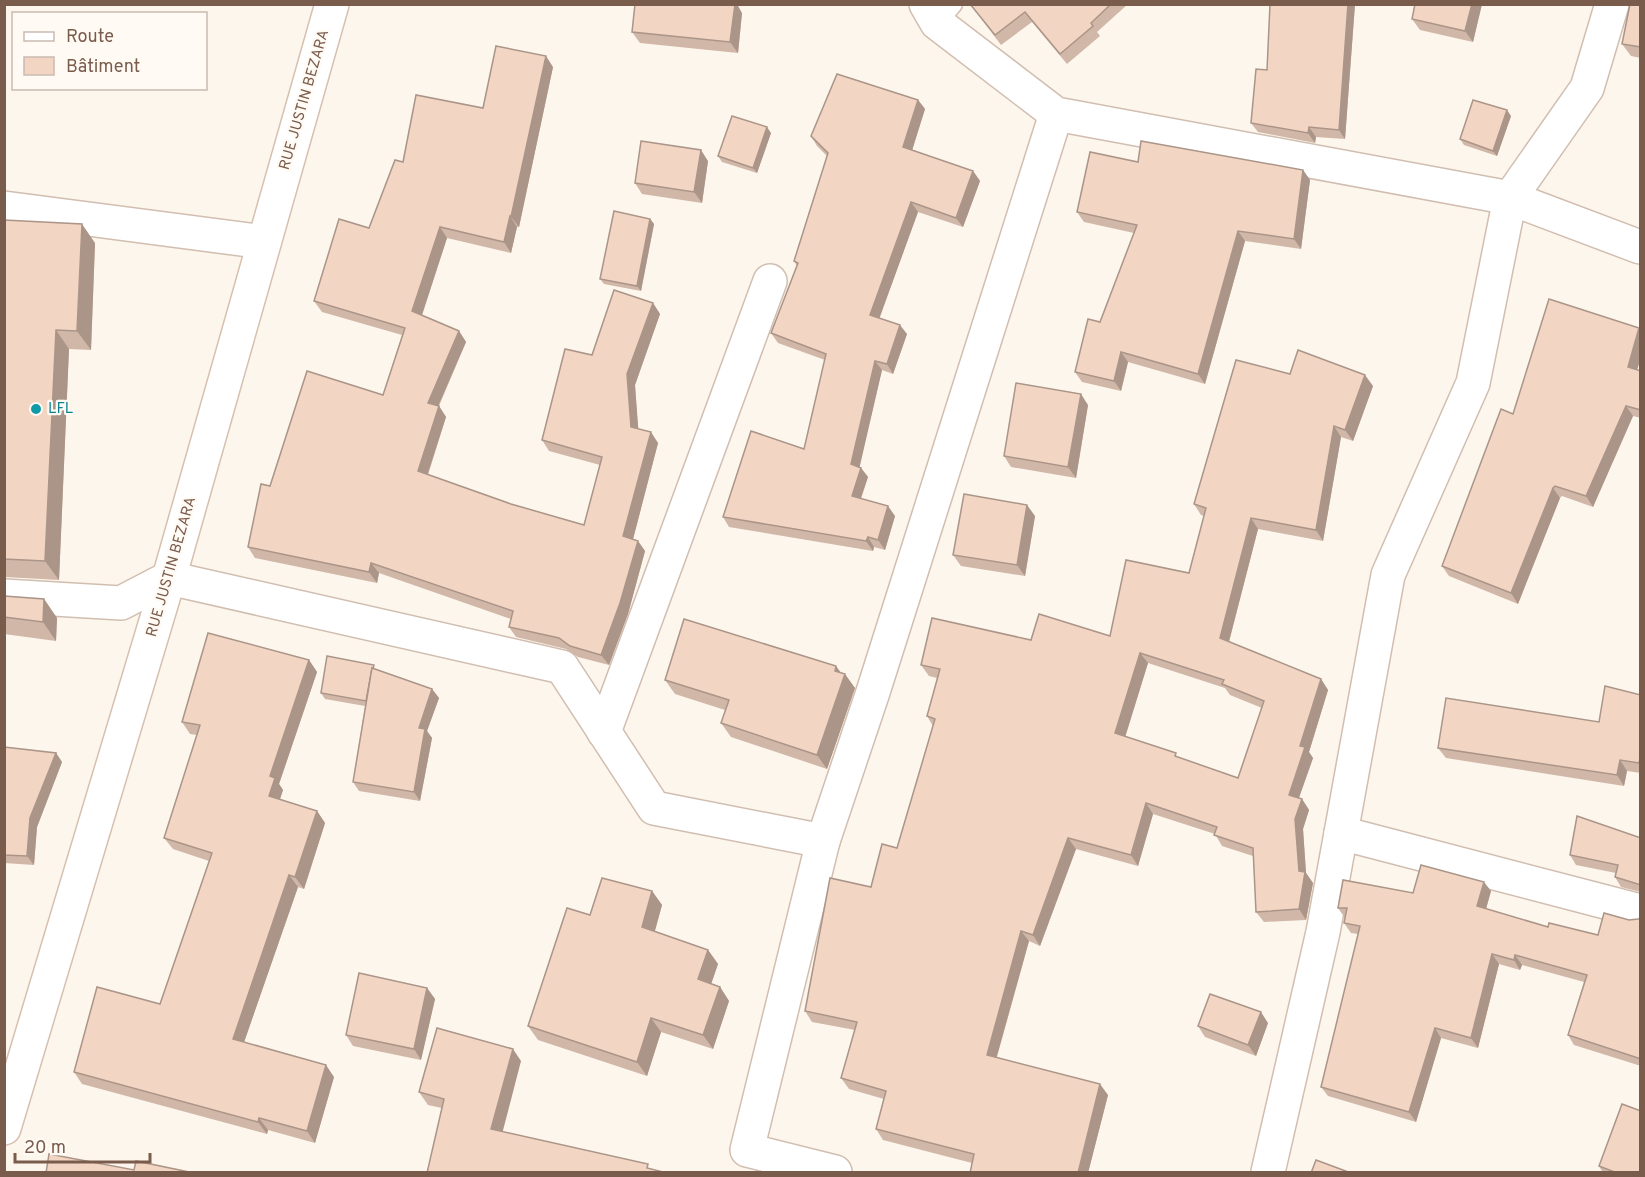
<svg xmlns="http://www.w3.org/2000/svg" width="1645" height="1177" font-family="Overpass,sans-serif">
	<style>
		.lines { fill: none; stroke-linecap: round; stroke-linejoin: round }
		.lane-casing { stroke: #d1beb0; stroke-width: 21 }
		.street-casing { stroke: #d1beb0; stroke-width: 36 }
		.secondary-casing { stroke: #d6c0b0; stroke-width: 36 }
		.lane { stroke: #fff; stroke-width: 18 }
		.street { stroke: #fff; stroke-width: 33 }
		.secondary { stroke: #fff; stroke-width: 33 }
		.wall { fill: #d1b7a8; fill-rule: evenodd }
		.shaded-wall { fill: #aa9588 }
		.building { fill: #f3d5c3; stroke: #aa9588; stroke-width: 1.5; fill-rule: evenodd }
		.culture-dot { fill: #0f9aa8; stroke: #fffaf3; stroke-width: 2 }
		.labels { text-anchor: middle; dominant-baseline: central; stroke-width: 4.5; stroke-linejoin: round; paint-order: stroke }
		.street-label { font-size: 15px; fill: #7a5c4d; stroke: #fffaf3 }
		.culture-label { font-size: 15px; fill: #0d838f; stroke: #fffaf3; text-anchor: start }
	</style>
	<rect width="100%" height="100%" fill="#fdf6ec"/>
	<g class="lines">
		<g class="lane-casing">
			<path id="lane" d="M937 23 953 4"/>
		</g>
		<g class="street-casing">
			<g id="street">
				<path d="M926 4 937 23 1056 114 1510 198 1640 247"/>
				<path d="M4 208 264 242"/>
				<path d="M4 596 121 603 169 578 562 667 654 808 823 841 873 692 1056 114"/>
				<path d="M604 732 770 281"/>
				<path d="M1341 833 1640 911"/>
				<path d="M823 841 747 1150 835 1172"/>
				<path d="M1268 1172 1323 932 1388 575 1473 383 1510 198 1587 88 1612 4"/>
			</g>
		</g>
		<g class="secondary-casing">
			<path id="secondary" d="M4 1128 169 578 332 4"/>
		</g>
		<use href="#lane" class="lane"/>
		<use href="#street" class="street"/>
		<use href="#secondary" class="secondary"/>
	</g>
	<g class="wall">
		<path d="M970 4H1128L1097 32 1100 36 1067 64 1032 22 1001 45Z"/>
		<path d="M1270 4H1355L1345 139 1316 137 1315 143 1258 132 1251 123 1267 70Z"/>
		<path d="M1482 4 1473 42 1420 30 1412 19Z"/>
		<path d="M1641 4V58L1631 56 1622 44Z"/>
		<path d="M742 13 738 53 640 43 632 32Z"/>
		<path d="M553 67 519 227H517L511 253 447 238 422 315 459 331 466 342 439 406 446 417 428 475 511 504 584 525 600 465 549 451 542 440 592 355 653 303 660 314 635 385 638 429 658 443 633 539 638 541 645 551 628 614 609 665 578 657 566 649 516 637 509 627 511 619 379 573 377 583 255 558 248 547 270 486 383 395 402 335 322 312 314 301 369 228 403 162 483 108Z"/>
		<path d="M918 100 925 109 912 150 973 171 980 181 963 227 918 212 879 318 907 334 893 374 882 370 859 467 861 468 868 477 861 499 895 516 885 550 874 547 873 551 729 527 723 517 804 449 825 360 778 343 771 333 797 266 794 261 827 156 817 146 811 136Z"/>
		<path d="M1511 116 1497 156 1464 145 1460 139Z"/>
		<path d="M771 133 757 173 722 162 718 156Z"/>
		<path d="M708 161 702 203 642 194 635 183Z"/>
		<path d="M1138 162 1303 170 1310 180 1301 249 1245 241 1205 384 1128 362 1121 391 1082 382 1075 372 1100 322 1134 233 1084 222 1077 212Z"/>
		<path d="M650 219 654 224 641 291 604 284 600 279Z"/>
		<path d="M4 220 95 243 91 350 69 349 59 580 5 577Z"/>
		<path d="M1639 328 1641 331V357L1637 370 1641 371V418L1633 416 1593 507 1562 496 1560 498 1518 604 1449 576 1442 566 1513 414Z"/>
		<path d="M1290 374 1373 386 1353 441 1341 437 1323 541 1258 529 1229 642 1321 679 1328 690 1309 752 1313 758 1299 798 1302 799 1309 810 1303 829 1306 873 1313 883 1306 920 1264 922 1256 912 1253 856 1222 846 1215 834 1153 814 1138 866 1076 849 1040 946 1029 941 997 1057 1108 1095 1088 1173H970L972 1163 883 1140 876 1129 884 1099 849 1089 841 1078 855 1030 812 1022 805 1011 871 887 897 848 933 726 927 716 937 678 929 676 921 665 1031 640 1110 636 1189 573 1204 516 1201 515 1194 504ZM1148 663 1225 688 1230 695 1262 708 1238 778 1180 758 1125 737Z"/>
		<path d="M1088 405 1076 478 1011 467 1004 456Z"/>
		<path d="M1035 516 1025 576 961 566 953 555Z"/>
		<path d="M4 596 44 599 57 618 56 641 4 634Z"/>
		<path d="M309 660 317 672 279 784 283 790 280 799 317 811 325 823 304 889 298 887 244 1042 334 1077 315 1143 268 1130 267 1134 82 1084 74 1072 160 1004 209 861 173 849 164 838 197 735 190 734 182 722Z"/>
		<path d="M378 670 432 689 439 698 427 731 432 738 420 801 359 791 353 782 365 706 325 699 321 693Z"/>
		<path d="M841 673 855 688 827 769 731 737 721 723 725 710 675 694 665 680Z"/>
		<path d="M1641 695V773L1627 771 1624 786 1446 758 1438 748 1599 722Z"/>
		<path d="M4 747 56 753 62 762 37 827 34 865 4 863Z"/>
		<path d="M1641 838V892L1621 887 1615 877 1616 873 1576 865 1570 855Z"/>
		<path d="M652 891 662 905 655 931 708 950 718 964 711 984 720 987 729 1001 713 1049 661 1032 647 1076 538 1040 528 1026 590 915Z"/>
		<path d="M1491 891 1486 909 1548 927 1598 935 1629 920 1638 919 1641 918V1066L1574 1045 1568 1035 1584 982 1522 965 1520 970 1499 964 1478 1048 1441 1038 1416 1122 1328 1096 1321 1087 1358 934 1351 933 1344 923 1345 918 1338 908 1413 893Z"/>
		<path d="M427 988 435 999 421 1060 353 1046 346 1035Z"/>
		<path d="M1268 1023 1256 1056 1205 1037 1198 1026Z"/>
		<path d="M521 1061 427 1173 442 1108 428 1105 419 1092Z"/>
		<path d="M1599 1166 1641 1173H1603Z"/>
	</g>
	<g class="shaded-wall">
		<path d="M735 4H737L742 13 738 53 730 42Z"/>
		<path d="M1348 4H1355L1345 139 1339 130Z"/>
		<path d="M1472 4H1482L1473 42 1465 31Z"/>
		<path d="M546 56 553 67 519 227 511 217Z"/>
		<path d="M918 100 925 109 910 157 903 147Z"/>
		<path d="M1507 110 1511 116 1497 156 1493 151Z"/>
		<path d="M767 127 771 133 757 173 753 168Z"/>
		<path d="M1309 127 1316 137 1315 143 1308 133Z"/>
		<path d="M701 150 708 161 702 203 694 192Z"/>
		<path d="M1303 170 1310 180 1301 249 1294 239Z"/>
		<path d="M973 171 980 181 963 227 956 218Z"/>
		<path d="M911 202 918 212 877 325 870 315Z"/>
		<path d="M510 216 517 227 511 253 504 242Z"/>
		<path d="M650 219 654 224 641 291 637 286Z"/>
		<path d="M82 224 95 243 91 350 77 331Z"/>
		<path d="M440 227 447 238 420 321 412 311Z"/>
		<path d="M1238 231 1245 241 1205 384 1198 374Z"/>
		<path d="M653 303 660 314 635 385 639 438 631 427 627 374Z"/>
		<path d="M900 325 907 334 893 374 887 364Z"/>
		<path d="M1639 328 1641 331V357L1635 377 1628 367Z"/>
		<path d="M56 330 69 349 59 580 45 561Z"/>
		<path d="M459 331 466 342 435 413 428 403Z"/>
		<path d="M1121 352 1128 362 1121 391 1114 381Z"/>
		<path d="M875 361 882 370 858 474 851 464Z"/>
		<path d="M1365 375 1373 386 1353 441 1345 430Z"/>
		<path d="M1081 394 1088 405 1076 478 1068 467Z"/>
		<path d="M439 406 446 417 425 482 418 471Z"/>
		<path d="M1626 406 1633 416 1593 507 1586 496Z"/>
		<path d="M1334 426 1341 437 1323 541 1316 530Z"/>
		<path d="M651 432 658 443 631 547 623 536Z"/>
		<path d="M861 468 868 477 858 506 852 496Z"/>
		<path d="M1553 488 1560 498 1518 604 1511 593Z"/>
		<path d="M1027 505 1035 516 1025 576 1017 565Z"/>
		<path d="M888 506 895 516 885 550 878 540Z"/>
		<path d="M1251 518 1258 529 1227 649 1220 638Z"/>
		<path d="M868 537 874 547 873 551 866 541Z"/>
		<path d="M638 541 645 551 628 614 609 665 601 655Z"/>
		<path d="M371 563 379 573 377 583 369 572Z"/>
		<path d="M44 599 57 618 56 641 43 622Z"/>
		<path d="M1140 653 1148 663 1123 744 1115 733Z"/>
		<path d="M309 660 317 672 279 784 283 790 277 808 269 796 270 776Z"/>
		<path d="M836 666 844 677 845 674 855 688 827 769 817 755Z"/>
		<path d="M1321 679 1328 690 1309 752 1313 758 1296 806 1289 795 1300 746Z"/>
		<path d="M432 689 439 698 427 731 432 738 420 801 414 792 419 728Z"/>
		<path d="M56 753 62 762 37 827 34 865 27 856 30 818Z"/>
		<path d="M1620 760 1627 771 1624 786 1617 775Z"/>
		<path d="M1302 799 1309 810 1303 829 1306 873 1313 883 1306 920 1299 909V871L1295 819Z"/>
		<path d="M1146 803 1153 814 1138 866 1131 855Z"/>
		<path d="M317 811 325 823 304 889 295 877Z"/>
		<path d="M1068 838 1076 849 1040 946 1033 935Z"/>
		<path d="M289 875 298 887 241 1051 233 1039Z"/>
		<path d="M1484 882 1491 891 1484 916 1477 906Z"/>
		<path d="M652 891 662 905 652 941 642 927Z"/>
		<path d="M1021 931 1029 941 994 1066 987 1055Z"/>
		<path d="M708 950 718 964 708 993 698 979Z"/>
		<path d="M1492 954 1499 964 1478 1048 1471 1038Z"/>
		<path d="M1515 955 1522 965 1520 970 1514 960Z"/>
		<path d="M720 987 729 1001 713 1049 703 1035Z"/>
		<path d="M427 988 435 999 421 1060 414 1049Z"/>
		<path d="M1261 1012 1268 1023 1256 1056 1248 1045Z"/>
		<path d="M651 1018 661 1032 647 1076 637 1062Z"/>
		<path d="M1435 1028 1441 1038 1416 1122 1409 1112Z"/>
		<path d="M513 1049 521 1061 500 1142 491 1129Z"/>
		<path d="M326 1065 334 1077 315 1143 307 1131Z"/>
		<path d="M1100 1084 1108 1095 1088 1173H1078Z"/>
		<path d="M259 1118 268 1130 267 1134 258 1122Z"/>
	</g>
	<g class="building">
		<path d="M635 4H735L730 42 632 32Z"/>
		<path d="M970 4H1111L1091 23 1093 26 1060 54 1025 12 995 35Z"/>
		<path d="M1270 4H1348L1339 130 1309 127 1308 133 1251 123 1256 69 1267 70Z"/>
		<path d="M1415 4H1472L1465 31 1412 19Z"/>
		<path d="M1630 4H1641V47L1622 44Z"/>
		<path d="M496 46 546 56 511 217 510 216 504 242 440 227 412 311 459 331 428 403 439 406 418 471 511 504 584 525 602 457 542 440 565 349 592 355 614 290 653 303 627 374 631 427 651 432 623 536 638 541 620 603 601 655 570 646 559 638 509 627 513 611 371 563 369 572 248 547 261 484 270 486 307 371 383 395 405 328 314 301 339 219 369 228 395 160 403 162 416 95 483 108Z"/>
		<path d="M837 74 918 100 903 147 973 171 956 218 911 202 870 315 900 325 887 364 875 361 851 464 861 468 852 496 888 506 878 540 868 537 866 541 723 517 751 431 804 449 826 354 771 333 798 263 794 261 828 153 811 136Z"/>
		<path d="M1473 100 1507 110 1493 151 1460 139Z"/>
		<path d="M732 116 767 127 753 168 718 156Z"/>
		<path d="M641 141 701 150 694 192 635 183Z"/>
		<path d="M1141 141 1303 170 1294 239 1238 231 1198 374 1121 352 1114 381 1075 372 1088 319 1100 322 1137 225 1077 212 1090 152 1138 162Z"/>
		<path d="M614 211 650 219 637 286 600 279Z"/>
		<path d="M4 220 82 224 77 331 56 330 45 561 4 559Z"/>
		<path d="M1549 299 1639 328 1628 367 1641 371V410L1626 406 1586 496 1555 486 1553 488 1511 593 1442 566 1501 409 1513 414Z"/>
		<path d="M1298 350 1365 375 1345 430 1334 426 1316 530 1251 518 1220 638 1321 679 1300 746 1305 747 1289 795 1302 799 1295 819 1299 871 1305 872 1299 909 1256 912 1253 848 1214 835 1217 827 1146 803 1131 855 1068 838 1033 935 1021 931 987 1055 1100 1084 1078 1173H970L974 1154 876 1129 886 1091 841 1078 857 1022 805 1011 830 878 871 887 882 844 897 848 935 719 927 716 940 669 921 665 932 618 1031 640 1039 614 1110 636 1126 560 1189 573 1206 508 1194 504 1236 360 1290 374ZM1140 653 1224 680 1222 684 1264 701 1238 778 1175 756 1176 753 1115 733Z"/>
		<path d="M1016 383 1081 394 1068 467 1004 456Z"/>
		<path d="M964 494 1027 505 1017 565 953 555Z"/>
		<path d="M4 596 44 599 43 622 4 617Z"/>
		<path d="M684 619 836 666 835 671 845 674 817 755 721 723 729 700 665 680Z"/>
		<path d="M208 633 309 660 270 776 275 778 269 796 317 811 295 877 289 875 233 1039 326 1065 307 1131 259 1118 258 1122 74 1072 97 987 160 1004 212 853 164 838 200 725 182 722Z"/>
		<path d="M327 656 374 665 373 669 372 668 366 701 321 693Z"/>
		<path d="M372 668 432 689 419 728 425 729 414 792 353 782Z"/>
		<path d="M1605 686 1641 695V753L1639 763 1620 760 1617 775 1438 748 1446 698 1599 722Z"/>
		<path d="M4 747 56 753 30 818 27 856 4 855Z"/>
		<path d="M1577 816 1641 838V885L1615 877 1618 865 1570 855Z"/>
		<path d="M1421 865 1484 882 1477 906 1548 927 1549 923 1598 935 1604 913 1629 920 1638 919 1641 918V1059L1568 1035 1587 975 1515 955 1514 960 1492 954 1471 1038 1435 1028 1409 1112 1321 1087 1360 926 1344 923 1347 908H1338L1343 880 1413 893Z"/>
		<path d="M602 878 652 891 642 927 708 950 698 979 720 987 703 1035 651 1018 637 1062 528 1026 567 908 590 915Z"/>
		<path d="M359 973 427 988 414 1049 346 1035Z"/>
		<path d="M1210 994 1261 1012 1248 1045 1198 1026Z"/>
		<path d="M437 1028 513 1049 491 1129 648 1164 647 1168 667 1173H427L444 1099 419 1092Z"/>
		<path d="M1622 1104 1641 1111V1173H1617L1599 1166Z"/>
		<path d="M49 1154 134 1170 136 1161 194 1173H46Z"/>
		<path d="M1316 1160 1351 1173H1311Z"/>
	</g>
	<circle class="culture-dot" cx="36" cy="409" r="6"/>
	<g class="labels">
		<g class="street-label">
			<text transform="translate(305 100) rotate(-74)">RUE JUSTIN BEZARA</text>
			<text transform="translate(172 567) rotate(-74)">RUE JUSTIN BEZARA</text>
		</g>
		<g class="culture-label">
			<text x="48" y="409">LFL</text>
		</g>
	</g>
	<rect width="1645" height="1177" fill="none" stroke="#7a5c4d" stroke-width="12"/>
	<rect x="12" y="12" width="195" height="78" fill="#fffaf3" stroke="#cabbb1" stroke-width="1.5"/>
	<rect x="24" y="32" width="30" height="9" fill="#ffffff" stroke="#cabbb1" stroke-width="1.5"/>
	<text x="66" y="42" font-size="18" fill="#7a5c4d">Route</text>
	<rect x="24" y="57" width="30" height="18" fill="#f3d5c3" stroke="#cabbb1" stroke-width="1.5"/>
	<text x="66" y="72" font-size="18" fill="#7a5c4d">Bâtiment</text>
	<path d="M15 1153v9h135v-9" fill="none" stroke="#7a5c4d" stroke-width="3"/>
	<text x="24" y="1153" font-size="18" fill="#7a5c4d" stroke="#fffaf3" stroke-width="4.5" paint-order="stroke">20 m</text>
</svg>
